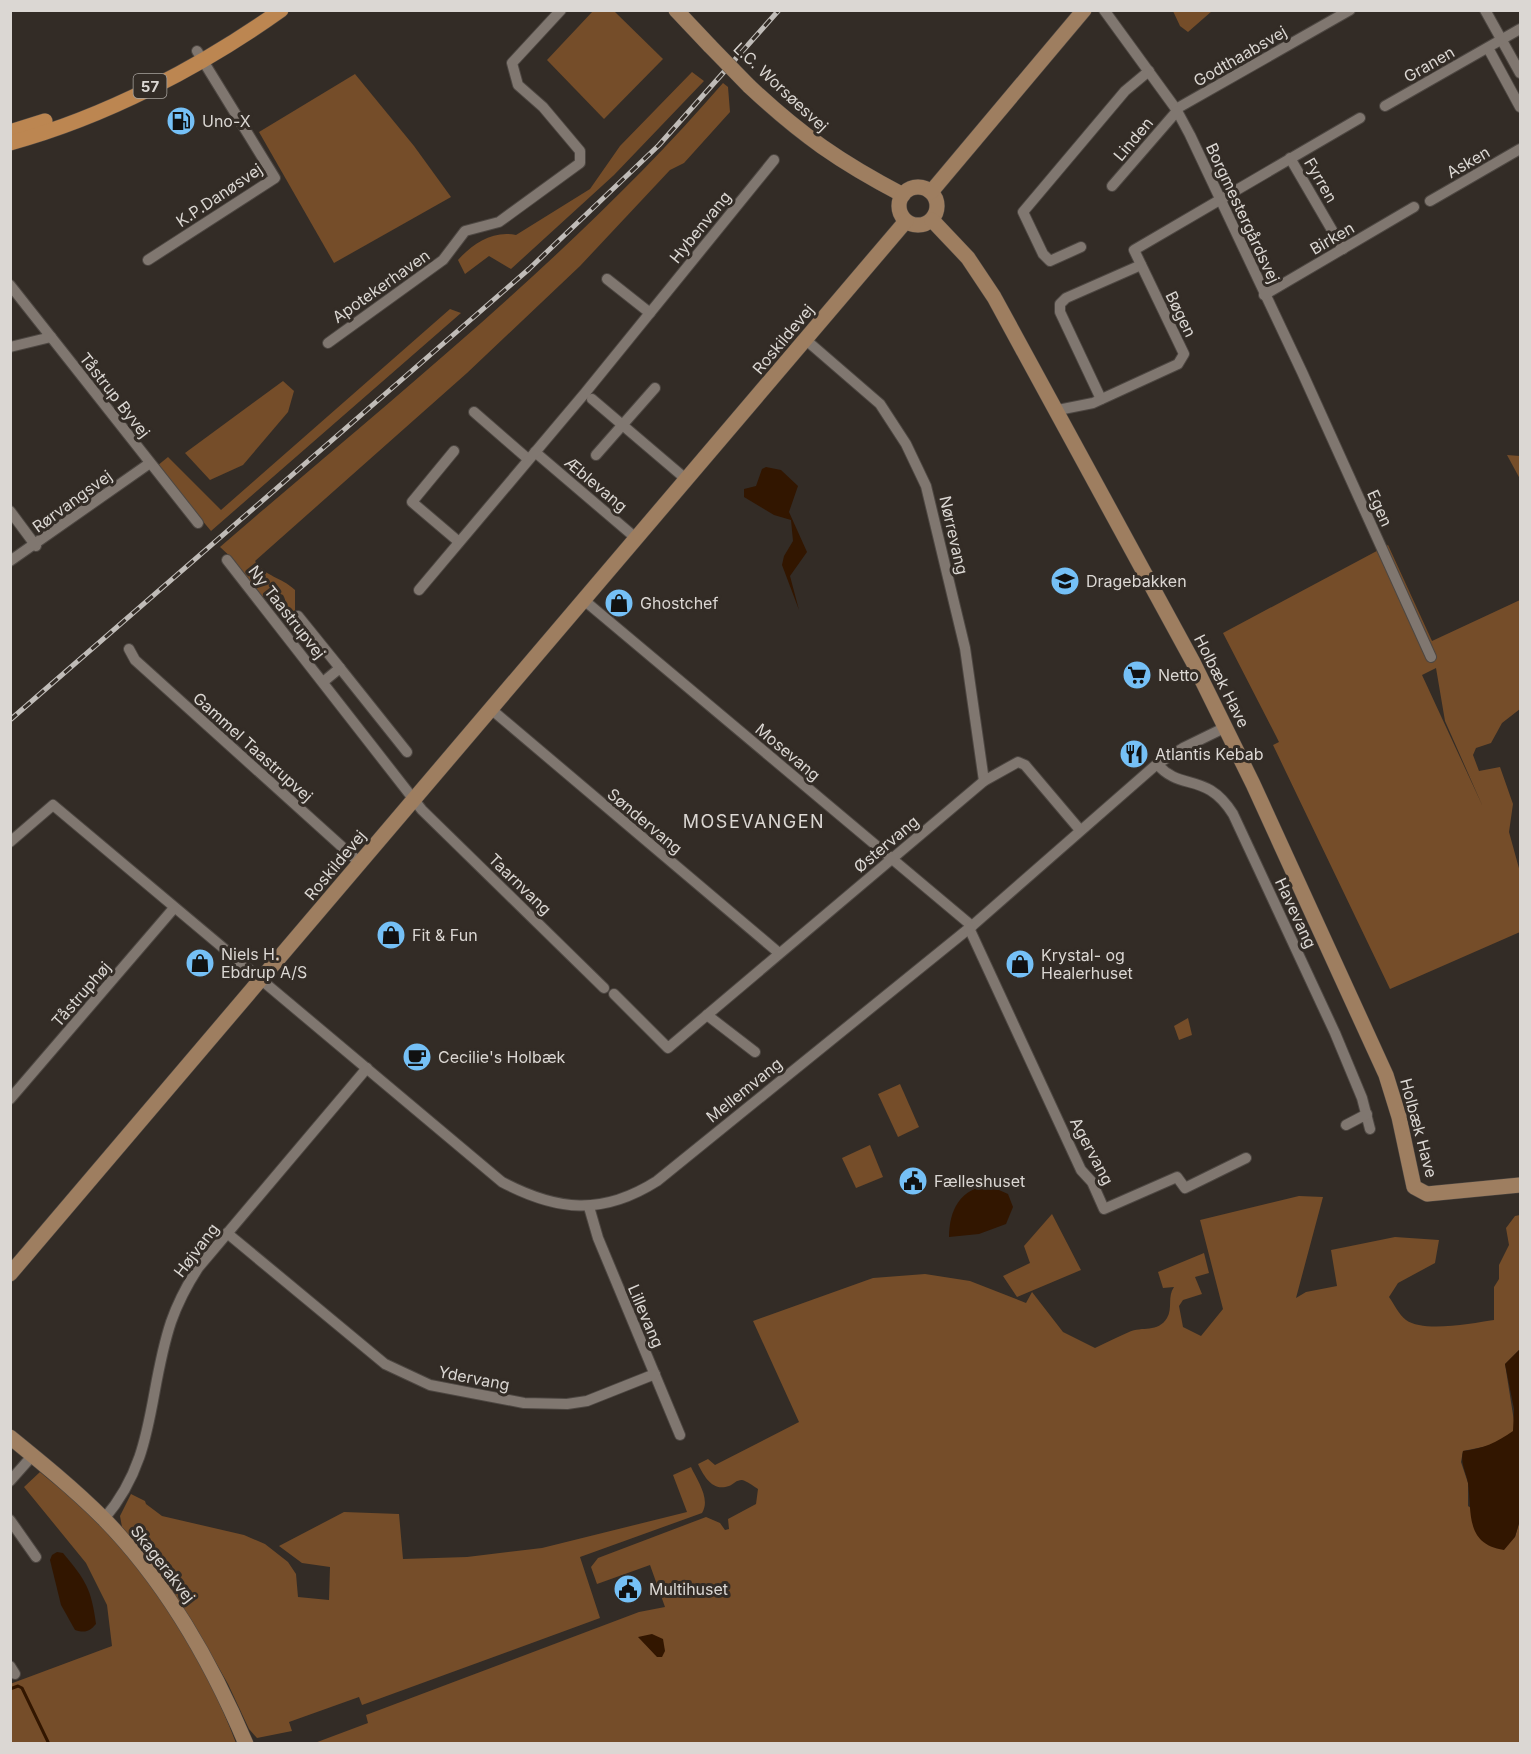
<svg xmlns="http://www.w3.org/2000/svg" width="1531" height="1754" font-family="Inter,sans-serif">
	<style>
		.green { fill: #754d29; fill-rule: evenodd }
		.water { fill: #321600 }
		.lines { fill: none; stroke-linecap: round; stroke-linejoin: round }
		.stream { stroke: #321600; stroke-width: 3 }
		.street-casing { stroke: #4d4742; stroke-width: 12 }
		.secondary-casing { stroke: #4d4742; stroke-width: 16 }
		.primary-casing { stroke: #4d4742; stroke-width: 16 }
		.street { stroke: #807770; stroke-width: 10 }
		.secondary { stroke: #9e7e60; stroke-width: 15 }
		.primary { stroke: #bc8651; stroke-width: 15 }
		.rail-casing { stroke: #c0bcb8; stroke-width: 5 }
		.rail { stroke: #332c26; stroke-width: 3; stroke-dasharray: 9; stroke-linecap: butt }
		.secondary-bridge-casing { stroke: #4d4742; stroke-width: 16; stroke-linecap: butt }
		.secondary-bridge { stroke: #9e7e60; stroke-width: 15 }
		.labels { text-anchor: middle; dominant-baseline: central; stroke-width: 6; stroke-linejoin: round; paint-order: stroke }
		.shield { fill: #332c26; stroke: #a9a49f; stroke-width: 1.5 }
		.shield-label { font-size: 15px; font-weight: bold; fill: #dbd7d3 }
		.street-label { font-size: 16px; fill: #dbd7d3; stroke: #332c26 }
		.poi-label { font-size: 16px; fill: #dbd7d3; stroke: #332c26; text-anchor: start }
		.neighbourhood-label { font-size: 18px; letter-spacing: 1.5px; fill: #dbd7d3; stroke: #332c26 }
	</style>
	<rect width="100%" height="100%" fill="#332c26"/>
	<g class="green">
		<path d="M593 11H614L663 59 604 119 547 60Z"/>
		<path d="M1173 11H1212L1188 32 1180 26Z"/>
		<path d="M692 72 704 81 614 175 511 269 489 256 465 274 458 260C472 244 493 230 516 235L590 189 620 146Z"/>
		<path d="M355 74 414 146 451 197 334 263 259 132Z"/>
		<path d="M723 83 728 87 730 112 684 163 670 170 580 266 467 373 255 561C267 578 280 576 295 590V620L291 630C283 618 290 607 283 595L274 591 262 597 234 560 220 547C392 398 574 255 723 83Z"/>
		<path d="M450 309 461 313 211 531 157 466 168 457 221 510Z"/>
		<path d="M283 381 294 391 288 412 243 465 210 480 185 453Z"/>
		<path d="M1507 455 1520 456V479Z"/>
		<path d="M1388 545 1432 641 1520 600V709L1502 723 1491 743 1476 748 1473 755 1479 771 1500 767 1513 804 1509 832 1520 872V932L1390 989 1273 745 1279 742 1276 736 1223 633ZM1436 668 1445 721 1483 807 1422 675Z"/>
		<path d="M1188 1018 1192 1035 1179 1040 1174 1026Z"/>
		<path d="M900 1084 919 1127 898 1137 878 1094Z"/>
		<path d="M870 1145 883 1177 856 1188 842 1158Z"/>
		<path d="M1299 1196 1323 1197 1296 1298 1306 1292 1337 1286 1331 1250 1395 1237 1439 1240 1435 1263 1398 1283 1389 1297C1394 1304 1399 1315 1406 1320 1424 1333 1473 1323 1494 1320V1287L1499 1279V1265L1509 1245 1506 1228 1515 1216 1520 1215V1349L1505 1364 1517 1440 1463 1451 1461 1462 1468 1483V1506L1515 1537 1520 1520V1743L312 1744 368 1723 366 1715 639 1612 665 1607 650 1565 597 1584 591 1567 598 1558 706 1517 720 1523 725 1530 729 1529 728 1519 756 1504 758 1489C753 1486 747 1481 742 1480 736 1480 734 1484 729 1486 712 1492 704 1476 698 1464L708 1459 715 1465 799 1422 753 1321 873 1278 925 1274 970 1281 1026 1303 1032 1292 1063 1332 1095 1348C1106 1343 1117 1337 1129 1332 1142 1326 1158 1333 1167 1318 1173 1308 1167 1297 1174 1287L1163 1288 1158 1272 1204 1253 1209 1273 1195 1277 1202 1294 1183 1300 1179 1306 1183 1327 1201 1336 1223 1309 1200 1220Z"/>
		<path d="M1052 1214 1081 1270 1017 1297 1003 1276 1030 1263 1024 1246Z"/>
		<path d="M691 1467C697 1480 711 1499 702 1513L580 1557 600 1618 362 1705 359 1697 289 1722 292 1731 257 1738 249 1729 228 1684 192 1621 154 1565 122 1527 120 1516 131 1494 145 1501 146 1504 162 1516 244 1535 265 1544 288 1562 296 1574 298 1597 329 1600 330 1567 302 1563 279 1546 344 1512 399 1514 403 1559 467 1557 542 1548 687 1512 673 1475Z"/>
		<path d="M40 1472C56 1486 74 1498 89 1513 154 1578 204 1658 236 1743H11L10 1684 112 1646 107 1605 86 1563 24 1487Z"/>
	</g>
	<g class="water">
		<path d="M766 467 781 470 798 486 789 512 807 552 790 576 799 610 782 565 784 556 793 541 791 520 774 515 744 497V489L756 486 762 469Z"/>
		<path d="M990 1186 1008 1194 1013 1207 1006 1224 979 1234 949 1237C949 1211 960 1187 990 1186Z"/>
		<path d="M1520 1349V1520L1515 1537 1504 1550C1465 1544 1472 1513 1468 1483 1466 1471 1460 1464 1463 1451 1483 1449 1497 1442 1513 1431L1514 1409 1505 1364Z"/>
		<path d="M57 1552 63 1553C86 1581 91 1588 96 1624 89 1632 85 1633 75 1630L61 1605 50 1560 52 1555Z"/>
		<path d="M652 1634 663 1639 665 1651 662 1657H657L638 1637Z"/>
	</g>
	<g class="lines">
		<path class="stream" d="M10 1689 18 1686 22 1688 49 1744"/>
		<g class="street-casing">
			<g id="street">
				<path d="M1104 10 1176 109 1190 135 1302 372 1431 657"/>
				<path d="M1485 10 1520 73"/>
				<path d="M1488 48 1520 107"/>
				<path d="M1385 106 1520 29"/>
				<path d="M1176 109 1350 10"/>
				<path d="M1290 158 1343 249"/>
				<path d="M1112 186 1177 111"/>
				<path d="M1430 201 1520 149"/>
				<path d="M1081 247 1050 261 1043 254 1023 212 1125 91 1149 71"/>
				<path d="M148 260 275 178 197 51"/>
				<path d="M607 279 650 313"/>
				<path d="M10 285 198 523"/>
				<path d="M1264 295 1414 207"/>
				<path d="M806 340 880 404 906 444 926 486 965 648 984 781"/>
				<path d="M328 343 443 260 465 231 499 222 580 163V151L543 107 518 85 512 63 561 10"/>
				<path d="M10 347 51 337"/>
				<path d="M592 399 687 480"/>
				<path d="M1101 399 1060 312V304L1066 298 1141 265"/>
				<path d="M1058 410 1093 403 1178 364 1184 354 1134 250 1360 118"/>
				<path d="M474 412 528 459"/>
				<path d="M454 451 412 502 459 542"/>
				<path d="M535 452 637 539"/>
				<path d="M596 455 655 388"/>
				<path d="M10 511 36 546"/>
				<path d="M227 560 422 810 604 988"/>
				<path d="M10 561 150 463"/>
				<path d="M419 590 585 393 774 160"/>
				<path d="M585 601 972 926"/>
				<path d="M298 616 340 668"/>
				<path d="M129 649 135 660 360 863"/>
				<path d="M323 682 340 668 407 752"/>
				<path d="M492 710 779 953"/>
				<path d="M1157 764C1181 792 1206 771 1233 814L1335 1033 1362 1098 1370 1129"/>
				<path d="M10 842 53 805 502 1182C557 1211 602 1216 657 1181L972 926 1157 764 1183 748 1226 727"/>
				<path d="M969 928 1081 1170 1092 1182 1104 1209 1177 1177 1185 1188 1246 1158"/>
				<path d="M614 994 668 1048 984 781 1018 762 1025 765 1080 830"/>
				<path d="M707 1015 755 1052"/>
				<path d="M10 1099 174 908"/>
				<path d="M1346 1125 1367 1114"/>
				<path d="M589 1207 598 1238 680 1435"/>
				<path d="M227 1233 385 1364 430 1385 524 1403 567 1404 587 1401 655 1374"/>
				<path d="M10 1481 33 1455"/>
				<path d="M104 1519C157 1457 147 1394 171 1322 178 1302 187 1285 198 1268L367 1068"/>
				<path d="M10 1520 36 1557"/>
				<path d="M10 1666 15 1674"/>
			</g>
		</g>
		<g class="secondary-casing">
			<g id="secondary">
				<path d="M676 10 710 46"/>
				<path d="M749 86C801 135 840 162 903 195"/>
				<circle cx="918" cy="206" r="19"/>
				<path d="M931 192 1084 10"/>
				<path d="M932 220 968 258 994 297 1193 662 1253 784 1386 1075 1399 1117 1414 1187 1427 1194 1520 1185"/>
				<path d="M10 1274 906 221"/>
				<path d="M10 1437C42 1463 74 1489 103 1518 166 1582 211 1661 246 1744"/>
			</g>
		</g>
		<g class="primary-casing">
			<g id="primary">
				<path d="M10 132 45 121"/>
				<path d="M10 143C105 117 201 67 281 10"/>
			</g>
		</g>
		<use href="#street" class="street"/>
		<use href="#secondary" class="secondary"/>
		<use href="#primary" class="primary"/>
		<g class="rail-casing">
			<path id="rail" d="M10 720 529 269 659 145 779 10"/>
		</g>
		<use href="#rail" class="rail"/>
		<g class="secondary-bridge-casing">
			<path id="secondary-bridge" d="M710 46 749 86"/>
		</g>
		<use href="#secondary-bridge" class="secondary-bridge"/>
	</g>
	<defs>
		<g id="fuel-disc" transform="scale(1.5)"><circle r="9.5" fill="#75c0f6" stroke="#332c26"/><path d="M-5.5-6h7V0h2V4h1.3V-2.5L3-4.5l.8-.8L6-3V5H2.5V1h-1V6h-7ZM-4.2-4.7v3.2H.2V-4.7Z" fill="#111"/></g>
		<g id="school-disc" transform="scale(1.5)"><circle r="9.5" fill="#75c0f6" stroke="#332c26"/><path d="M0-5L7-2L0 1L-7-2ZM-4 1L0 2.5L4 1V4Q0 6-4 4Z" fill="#111"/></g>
		<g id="shop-disc" transform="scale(1.5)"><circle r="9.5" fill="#75c0f6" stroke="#332c26"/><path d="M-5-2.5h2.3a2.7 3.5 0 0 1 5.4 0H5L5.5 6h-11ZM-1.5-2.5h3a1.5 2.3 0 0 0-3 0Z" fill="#111"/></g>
		<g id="supermarket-disc" transform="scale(1.5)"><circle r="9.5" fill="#75c0f6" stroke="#332c26"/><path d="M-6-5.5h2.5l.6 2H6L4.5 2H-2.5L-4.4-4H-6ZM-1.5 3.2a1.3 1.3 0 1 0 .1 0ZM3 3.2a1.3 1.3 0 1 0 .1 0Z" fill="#111"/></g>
		<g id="restaurant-disc" transform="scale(1.5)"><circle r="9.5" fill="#75c0f6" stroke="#332c26"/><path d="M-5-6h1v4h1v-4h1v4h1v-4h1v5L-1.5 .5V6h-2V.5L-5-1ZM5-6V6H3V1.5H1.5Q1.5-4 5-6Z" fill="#111"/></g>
		<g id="cafe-disc" transform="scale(1.5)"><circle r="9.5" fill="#75c0f6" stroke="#332c26"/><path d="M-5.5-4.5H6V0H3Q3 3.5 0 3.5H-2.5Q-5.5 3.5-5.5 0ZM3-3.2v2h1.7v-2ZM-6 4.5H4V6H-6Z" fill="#111"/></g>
		<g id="civic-disc" transform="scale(1.5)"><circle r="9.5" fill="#75c0f6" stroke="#332c26"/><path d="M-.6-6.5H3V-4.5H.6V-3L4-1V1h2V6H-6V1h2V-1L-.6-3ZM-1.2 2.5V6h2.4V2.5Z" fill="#111"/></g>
	</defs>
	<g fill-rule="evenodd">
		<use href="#fuel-disc" x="181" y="121"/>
		<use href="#school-disc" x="1065" y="581"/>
		<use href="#shop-disc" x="619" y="603"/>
		<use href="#supermarket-disc" x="1137" y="675"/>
		<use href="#restaurant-disc" x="1134" y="754"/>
		<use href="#shop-disc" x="391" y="935"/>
		<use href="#shop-disc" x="200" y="963"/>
		<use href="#shop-disc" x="1020" y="964"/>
		<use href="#cafe-disc" x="417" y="1057"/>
		<use href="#civic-disc" x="913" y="1181"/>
		<use href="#civic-disc" x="628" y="1589"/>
	</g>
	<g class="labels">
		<rect class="shield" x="133.5" y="74" width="33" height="24" rx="4.5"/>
		<g class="shield-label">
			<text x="150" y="86">57</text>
		</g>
		<g class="street-label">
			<text transform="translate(1240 56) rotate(-30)">Godthaabsvej</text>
			<text transform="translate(1429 64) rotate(-30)">Granen</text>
			<text transform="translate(781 87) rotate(43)">L.C. Worsøesvej</text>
			<text transform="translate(1133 139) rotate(-50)">Linden</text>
			<text transform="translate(1468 162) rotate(-30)">Asken</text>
			<text transform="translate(1321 180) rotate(60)">Fyrren</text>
			<text transform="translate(219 195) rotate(-34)">K.P.Danøsvej</text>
			<text transform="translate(1243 213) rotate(65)">Borgmestergårdsvej</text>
			<text transform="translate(700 227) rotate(-51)">Hybenvang</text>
			<text transform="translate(1332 238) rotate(-30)">Birken</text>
			<text transform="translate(381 286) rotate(-35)">Apotekerhaven</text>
			<text transform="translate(1181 314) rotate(64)">Bøgen</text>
			<text transform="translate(783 339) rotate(-50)">Roskildevej</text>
			<text transform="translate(115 395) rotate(52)">Tåstrup Byvej</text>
			<text transform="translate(596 484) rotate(40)">Æblevang</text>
			<text transform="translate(72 501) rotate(-36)">Rørvangsvej</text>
			<text transform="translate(1380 508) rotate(66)">Egen</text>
			<text transform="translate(954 535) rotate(77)">Nørrevang</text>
			<text transform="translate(287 612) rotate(52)">Ny Taastrupvej</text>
			<text transform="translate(1222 681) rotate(63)">Holbæk Have</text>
			<text transform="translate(253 747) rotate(42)">Gammel Taastrupvej</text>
			<text transform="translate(788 752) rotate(40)">Mosevang</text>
			<text transform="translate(645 821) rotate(40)">Søndervang</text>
			<text transform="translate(886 844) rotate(-40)">Østervang</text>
			<text transform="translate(335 865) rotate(-50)">Roskildevej</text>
			<text transform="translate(520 884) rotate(44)">Taarnvang</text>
			<text transform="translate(1296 913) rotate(65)">Havevang</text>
			<text transform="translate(81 994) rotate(-49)">Tåstruphøj</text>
			<text transform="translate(744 1090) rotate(-39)">Mellemvang</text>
			<text transform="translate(1419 1128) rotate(75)">Holbæk Have</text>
			<text transform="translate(1092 1151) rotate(62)">Agervang</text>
			<text transform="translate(196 1250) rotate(-53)">Højvang</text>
			<text transform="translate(646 1316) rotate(67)">Lillevang</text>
			<text transform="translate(474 1378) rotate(11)">Ydervang</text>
			<text transform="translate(163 1564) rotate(52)">Skagerakvej</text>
		</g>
		<g class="poi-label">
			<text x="202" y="121">Uno-X</text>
			<text x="1086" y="581">Dragebakken</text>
			<text x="640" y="603">Ghostchef</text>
			<text x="1158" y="675">Netto</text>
			<text x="1155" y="754">Atlantis Kebab</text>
			<text x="412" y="935">Fit &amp; Fun</text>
			<text x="221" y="954">Niels H.<tspan x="221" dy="18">Ebdrup A/S</tspan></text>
			<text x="1041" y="955">Krystal- og<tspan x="1041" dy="18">Healerhuset</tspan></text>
			<text x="438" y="1057">Cecilie's Holbæk</text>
			<text x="934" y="1181">Fælleshuset</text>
			<text x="649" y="1589">Multihuset</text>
		</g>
		<g class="neighbourhood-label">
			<text x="754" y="821">MOSEVANGEN</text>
		</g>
	</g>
	<rect width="1531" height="1754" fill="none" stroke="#dbd7d3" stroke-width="24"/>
</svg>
